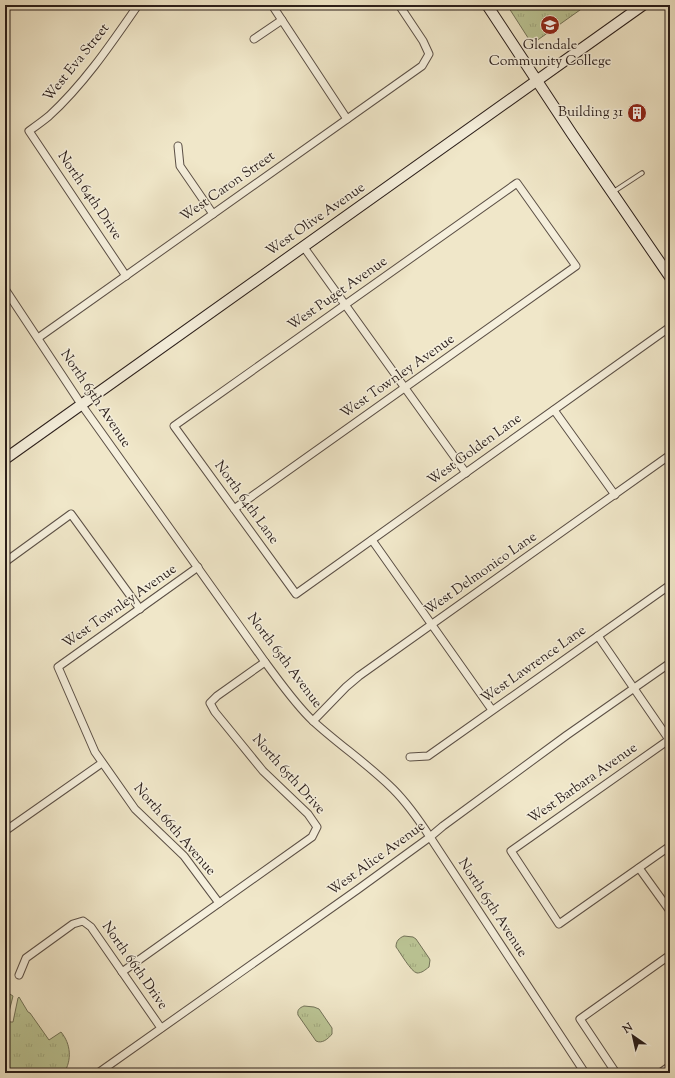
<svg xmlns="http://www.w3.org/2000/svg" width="675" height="1078" font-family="'Sorts Mill Goudy',serif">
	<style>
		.grass { fill: url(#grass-tufts); stroke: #727258 }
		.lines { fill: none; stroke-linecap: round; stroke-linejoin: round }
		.lane-casing { stroke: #5c5046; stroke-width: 5.5 }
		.street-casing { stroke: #5c5046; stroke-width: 9 }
		.secondary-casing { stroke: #2a1e1a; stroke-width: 12 }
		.lane { stroke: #f5efdc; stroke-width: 3.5 }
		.street { stroke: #f5efdc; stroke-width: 7 }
		.secondary { stroke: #f5efdc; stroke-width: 10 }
		.labels { text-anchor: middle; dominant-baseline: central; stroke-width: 3; stroke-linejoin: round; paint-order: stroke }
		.poi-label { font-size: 14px; fill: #2a1e1a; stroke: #f5efdc }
		.street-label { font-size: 14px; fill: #2a1e1a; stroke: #f5efdc }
	</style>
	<defs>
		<pattern id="grass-tufts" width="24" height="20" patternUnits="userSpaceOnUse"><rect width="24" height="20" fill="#bbc595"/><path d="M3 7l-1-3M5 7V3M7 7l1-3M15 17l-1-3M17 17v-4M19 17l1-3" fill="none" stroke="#a1a980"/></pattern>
	</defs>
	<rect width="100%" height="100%" fill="#f0e7c9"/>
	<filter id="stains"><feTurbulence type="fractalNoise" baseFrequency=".005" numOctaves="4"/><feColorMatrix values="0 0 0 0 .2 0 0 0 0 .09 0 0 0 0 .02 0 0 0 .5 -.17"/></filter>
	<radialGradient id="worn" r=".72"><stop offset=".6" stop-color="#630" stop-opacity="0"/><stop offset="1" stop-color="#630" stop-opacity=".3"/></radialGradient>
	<g class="grass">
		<path d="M507 5H587L532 44Z"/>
		<path d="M404 936 413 937 416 939 429 958 430 960 429 967C425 970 422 973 417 973 411 972 400 952 396 947 396 941 399 938 404 936Z"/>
		<path d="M5 991 13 996 9 1012 5 1019 6 1021 11 1022H13L18 998 19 997 28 1012 30 1013 49 1040 61 1032C71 1044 72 1060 64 1073H5Z"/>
		<path d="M304 1006 314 1007 319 1009 332 1028V1034C328 1039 322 1044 316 1041L298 1015C297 1010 299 1008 304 1006Z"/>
	</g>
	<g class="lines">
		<g class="lane-casing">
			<path id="lane" d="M613 192 642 173"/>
		</g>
		<g class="street-casing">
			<g id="street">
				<path d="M272 5 347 119"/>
				<path d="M5 9 8 5"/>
				<path d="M254 39 282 20"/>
				<path d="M178 146 180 166 213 214"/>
				<path d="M303 246 466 473"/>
				<path d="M126 276 29 131C36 126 43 121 49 116 84 84 111 44 138 5"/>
				<path d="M5 289 81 404 265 662C280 682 295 704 313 721 339 745 368 764 393 789 407 803 419 820 430 837L585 1073"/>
				<path d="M38 338 422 66 429 54 423 41 399 5"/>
				<path d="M554 410 615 495"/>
				<path d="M234 509 576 266 517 183 174 426 296 594 670 327"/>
				<path d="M372 540 492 710"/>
				<path d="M5 562 71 514 140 609"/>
				<path d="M198 567 58 667 95 752 135 809 184 856 219 903"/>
				<path d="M598 636 670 741"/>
				<path d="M313 721 346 687 359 676 670 455"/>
				<path d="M670 739 511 851 559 924 670 846"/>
				<path d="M410 757 428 756 670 585"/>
				<path d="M5 831 102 763"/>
				<path d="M639 868 670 911"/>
				<path d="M122 972 312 837 317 827 308 814 263 771 215 712 210 703 217 696 265 662"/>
				<path d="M19 975 26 958 73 924 83 921 91 927 161 1028"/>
				<path d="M98 1073 357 890 430 837 443 826 567 735 670 663"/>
				<path d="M616 1073 580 1019 670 955"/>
				<path d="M660 1073 670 1066"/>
			</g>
		</g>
		<g class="secondary-casing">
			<g id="secondary">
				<path d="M487 5 572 134 670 277"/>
				<path d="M5 459 643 5"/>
			</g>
		</g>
		<use href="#lane" class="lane"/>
		<use href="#street" class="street"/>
		<use href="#secondary" class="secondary"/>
	</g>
	<defs>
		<g id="university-disc" transform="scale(1)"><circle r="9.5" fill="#8f2418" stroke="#f5efdc"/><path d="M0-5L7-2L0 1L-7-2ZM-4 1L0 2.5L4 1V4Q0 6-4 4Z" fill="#fff"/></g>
		<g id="building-disc" transform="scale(1)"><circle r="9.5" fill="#8f2418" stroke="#f5efdc"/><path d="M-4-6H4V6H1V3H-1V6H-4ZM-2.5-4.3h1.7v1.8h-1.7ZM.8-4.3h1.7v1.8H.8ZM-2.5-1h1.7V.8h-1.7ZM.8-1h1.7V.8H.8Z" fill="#fff"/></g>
	</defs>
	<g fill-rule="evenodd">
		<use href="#university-disc" x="550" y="25"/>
		<use href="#building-disc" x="637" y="113"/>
	</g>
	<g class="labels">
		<g class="poi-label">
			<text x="550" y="46">Glendale<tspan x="550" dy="16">Community College</tspan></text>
			<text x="623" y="113" text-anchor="end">Building 31</text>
		</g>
		<g class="street-label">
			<text transform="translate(77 63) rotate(-51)">West Eva Street</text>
			<text transform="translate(228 187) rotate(-35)">West Caron Street</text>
			<text transform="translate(89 196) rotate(56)">North 64th Drive</text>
			<text transform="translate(316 220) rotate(-35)">West Olive Avenue</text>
			<text transform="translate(338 294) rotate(-35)">West Puget Avenue</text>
			<text transform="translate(398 377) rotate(-35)">West Townley Avenue</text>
			<text transform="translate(95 399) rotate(56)">North 65th Avenue</text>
			<text transform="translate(475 450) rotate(-36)">West Golden Lane</text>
			<text transform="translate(246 503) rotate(54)">North 64th Lane</text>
			<text transform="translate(481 574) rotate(-35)">West Delmonico Lane</text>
			<text transform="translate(120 607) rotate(-35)">West Townley Avenue</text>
			<text transform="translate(284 661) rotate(53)">North 65th Avenue</text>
			<text transform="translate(534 665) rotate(-35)">West Lawrence Lane</text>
			<text transform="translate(288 775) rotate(48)">North 65th Drive</text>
			<text transform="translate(583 784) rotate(-35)">West Barbara Avenue</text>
			<text transform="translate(174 830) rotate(49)">North 66th Avenue</text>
			<text transform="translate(377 859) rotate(-36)">West Alice Avenue</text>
			<text transform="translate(492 908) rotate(57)">North 65th Avenue</text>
			<text transform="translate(134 966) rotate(55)">North 66th Drive</text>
		</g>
	</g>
	<rect width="675" height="1078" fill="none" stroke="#f0e7c9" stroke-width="20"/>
	<rect x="6" y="6" width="663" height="1066" fill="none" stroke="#2a1e1a" stroke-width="2"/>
	<rect x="10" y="10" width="655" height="1058" fill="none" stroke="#2a1e1a"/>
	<g transform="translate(633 1036) rotate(326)" stroke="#f5efdc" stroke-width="3" paint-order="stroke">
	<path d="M0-3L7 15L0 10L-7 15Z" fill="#2a1e1a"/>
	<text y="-6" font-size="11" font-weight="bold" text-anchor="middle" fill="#2a1e1a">N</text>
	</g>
	<rect width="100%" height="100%" filter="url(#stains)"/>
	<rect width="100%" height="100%" fill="url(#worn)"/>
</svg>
